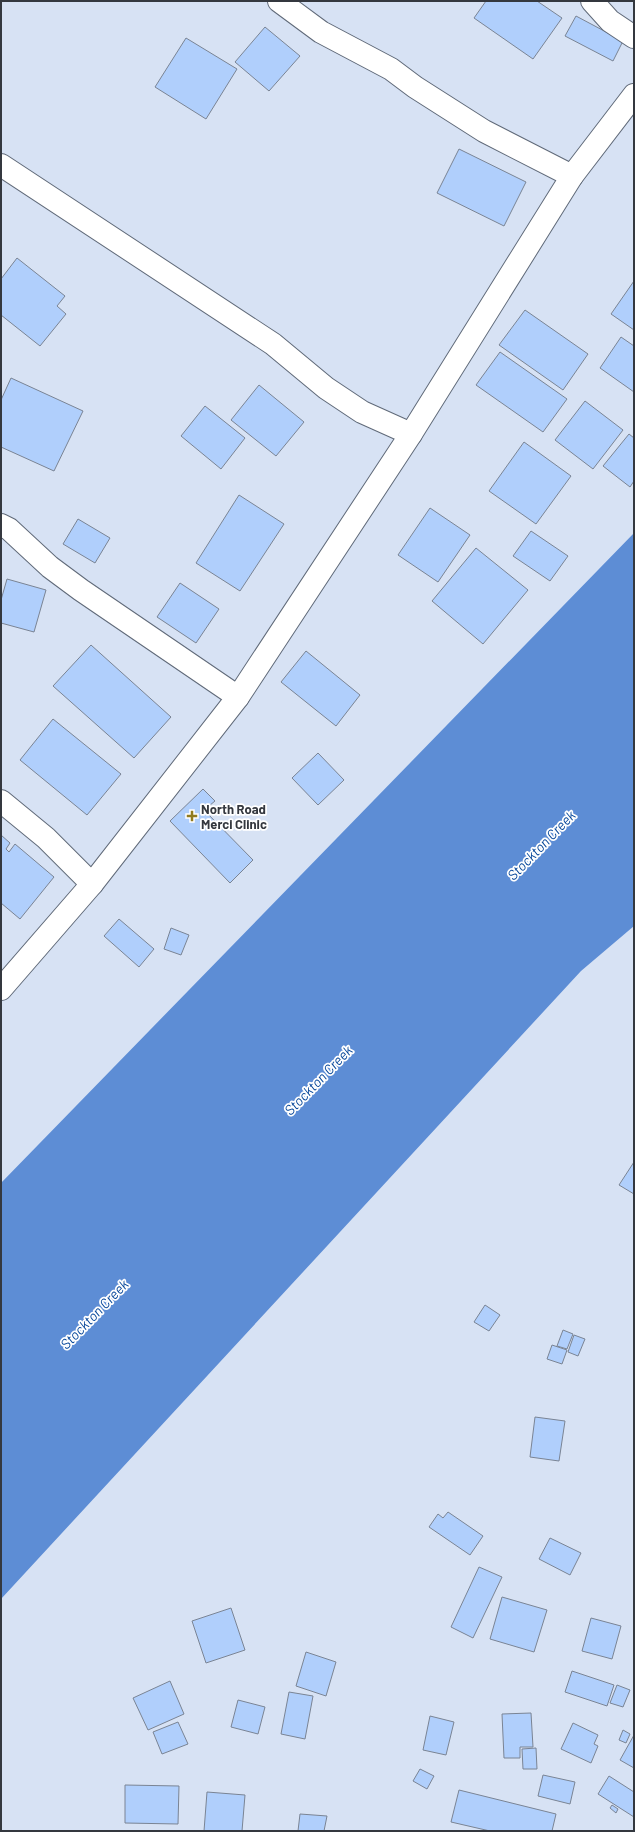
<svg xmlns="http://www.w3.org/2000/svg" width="635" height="1832" font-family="Barlow,sans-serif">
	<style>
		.water { fill: #5d8dd5 }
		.building { fill: #b0cffc; stroke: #7a8494 }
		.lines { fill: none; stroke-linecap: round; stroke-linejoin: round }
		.minor-casing { stroke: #606a79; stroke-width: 24 }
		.minor { stroke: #fff; stroke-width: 22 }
		.poi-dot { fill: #907b21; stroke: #fff; stroke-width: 1.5 }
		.labels { text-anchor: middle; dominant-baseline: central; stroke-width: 3.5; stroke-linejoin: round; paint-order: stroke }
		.poi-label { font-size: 13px; font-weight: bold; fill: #34383f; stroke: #fff; text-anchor: start }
		.water-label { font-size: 14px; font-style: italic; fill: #044599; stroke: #fff }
	</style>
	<rect width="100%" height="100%" fill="#d7e2f4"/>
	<path class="water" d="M634 533V926L581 971 1 1599V1183Z"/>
	<g class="building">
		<path d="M486 1H537L562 18 533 59 474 18Z"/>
		<path d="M576 16 623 41 613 61 565 36Z"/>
		<path d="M265 27 300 56 269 91 235 62Z"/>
		<path d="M186 38 237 69 206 119 155 87Z"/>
		<path d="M459 149 526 182 504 226 437 193Z"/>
		<path d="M17 258 65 296 57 306 66 314 40 346 1 315V279Z"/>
		<path d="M634 281V330L611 314Z"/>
		<path d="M525 310 588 354 563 390 499 345Z"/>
		<path d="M621 337 634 346V392L600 368Z"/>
		<path d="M500 352 567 399 543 432 476 385Z"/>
		<path d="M11 378 83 411 54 471 1 447V400Z"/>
		<path d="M259 385 304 422 276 456 231 420Z"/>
		<path d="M585 401 623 430 593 469 555 440Z"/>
		<path d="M205 406 245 438 221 469 181 436Z"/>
		<path d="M629 434 634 438V481L630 487 603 466Z"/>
		<path d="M524 442 571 476 536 524 489 491Z"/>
		<path d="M239 495 284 524 240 591 196 563Z"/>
		<path d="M430 508 470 535 438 582 398 555Z"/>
		<path d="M78 519 110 538 95 563 63 544Z"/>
		<path d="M531 531 568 556 550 581 513 556Z"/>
		<path d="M476 548 528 590 483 644 432 601Z"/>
		<path d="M7 579 46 590 34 632 1 623V600Z"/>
		<path d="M180 583 219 609 196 643 157 617Z"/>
		<path d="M91 645 171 717 134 758 53 686Z"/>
		<path d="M306 651 360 695 336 726 281 682Z"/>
		<path d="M53 719 121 774 87 815 20 760Z"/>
		<path d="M318 753 344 780 318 805 292 778Z"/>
		<path d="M203 789 215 801 204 810 253 860 230 883 170 821Z"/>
		<path d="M1 835 10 843 6 849 9 852 15 844 54 877 20 919 1 903Z"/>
		<path d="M119 919 154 949 139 967 104 936Z"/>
		<path d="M171 928 189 935 181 955 164 949Z"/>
		<path d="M634 1162V1194L619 1185Z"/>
		<path d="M485 1305 500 1315 489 1331 474 1322Z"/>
		<path d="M563 1330 573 1334 567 1349 557 1346Z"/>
		<path d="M574 1335 585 1339 578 1356 568 1352Z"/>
		<path d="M552 1345 567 1350 562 1364 547 1359Z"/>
		<path d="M535 1417 565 1421 559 1461 530 1457Z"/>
		<path d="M448 1512 483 1536 470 1555 429 1527 438 1514 443 1518Z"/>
		<path d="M550 1538 581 1553 570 1575 539 1559Z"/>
		<path d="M479 1567 502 1577 473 1638 451 1627Z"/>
		<path d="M502 1597 547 1610 534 1652 490 1639Z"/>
		<path d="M231 1608 245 1650 206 1663 192 1621Z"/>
		<path d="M591 1618 621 1626 612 1659 582 1651Z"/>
		<path d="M306 1652 336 1662 326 1696 296 1686Z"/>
		<path d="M572 1671 614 1685 607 1706 565 1692Z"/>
		<path d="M170 1681 184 1714 148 1730 133 1698Z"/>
		<path d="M617 1685 630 1690 623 1707 610 1703Z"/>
		<path d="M289 1692 313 1696 305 1739 281 1734Z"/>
		<path d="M238 1700 265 1707 258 1734 231 1727Z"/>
		<path d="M531 1713 533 1747H520V1758H504L502 1714Z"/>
		<path d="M430 1716 454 1722 446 1755 423 1750Z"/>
		<path d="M178 1722 188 1744 162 1754 153 1732Z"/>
		<path d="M573 1723 598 1735 594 1744 598 1746 591 1763 561 1749Z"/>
		<path d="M623 1730 630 1734 626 1743 619 1740Z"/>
		<path d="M634 1735V1768L620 1760Z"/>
		<path d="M536 1748 537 1769H523L522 1749Z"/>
		<path d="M420 1769 434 1776 427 1789 413 1781Z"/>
		<path d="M543 1775 575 1782 570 1804 538 1796Z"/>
		<path d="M609 1776 634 1792V1817L598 1794Z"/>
		<path d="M125 1785 179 1786 178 1824 125 1823Z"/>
		<path d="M459 1790 556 1814 552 1831H490L451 1822Z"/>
		<path d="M207 1792 245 1795 242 1831H204Z"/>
		<path d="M612 1805 618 1809 616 1813 610 1808Z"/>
		<path d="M300 1814 327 1816 324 1831H298Z"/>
	</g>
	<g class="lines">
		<g class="minor-casing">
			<g id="minor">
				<path d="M279 1 321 32 391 69 415 87 484 131 572 176"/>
				<path d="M592 1 610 21 634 37"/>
				<path d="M1 165 273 344 326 388 362 412 411 434"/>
				<path d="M1 525 9 529 50 567 81 590 238 697"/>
				<path d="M1 801 46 838 92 884"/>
				<path d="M1 989 92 884 238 697 411 434 572 176 634 95"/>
			</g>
		</g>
		<use href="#minor" class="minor"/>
	</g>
	<path class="poi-dot" d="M190 810h4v4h4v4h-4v4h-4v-4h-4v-4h4z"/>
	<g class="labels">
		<g class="poi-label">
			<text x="201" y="809">North Road<tspan x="201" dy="15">Merci Clinic</tspan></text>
		</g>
		<g class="water-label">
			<text transform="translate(541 845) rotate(-46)">Stockton Creek</text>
			<text transform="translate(318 1080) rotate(-46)">Stockton Creek</text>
			<text transform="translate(94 1314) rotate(-46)">Stockton Creek</text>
		</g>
	</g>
	<rect width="635" height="1832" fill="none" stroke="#34383f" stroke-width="4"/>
</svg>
